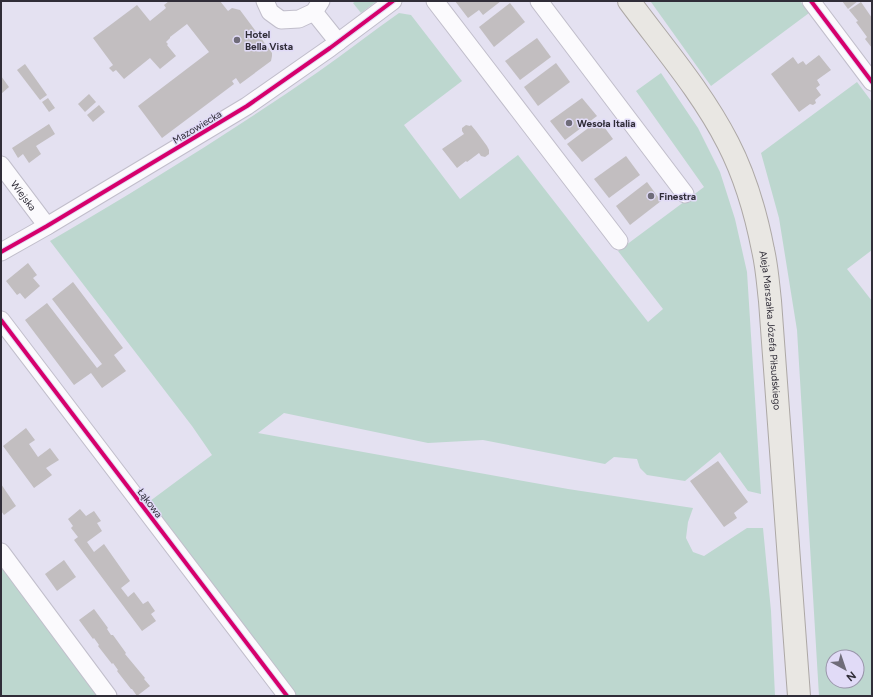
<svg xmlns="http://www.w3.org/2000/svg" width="873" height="697" font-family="Figtree,sans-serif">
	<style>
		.green { fill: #bdd7cf; fill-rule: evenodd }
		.building { fill: #c2bec0 }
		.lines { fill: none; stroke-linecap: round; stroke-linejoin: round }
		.minor-casing { stroke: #c1becb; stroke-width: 19 }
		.major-casing { stroke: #ada8a5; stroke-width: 24 }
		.minor { stroke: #fbfafd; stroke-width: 17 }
		.major { stroke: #e9e7e3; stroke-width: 22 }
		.cycleway-casing { stroke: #e1dbf7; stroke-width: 6 }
		.cycleway { stroke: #d6006c; stroke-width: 4 }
		.poi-dot { fill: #6f6c79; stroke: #e1dbf7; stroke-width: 1.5 }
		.labels { text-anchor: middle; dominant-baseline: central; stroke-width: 3; stroke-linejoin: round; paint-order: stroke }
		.poi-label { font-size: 10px; font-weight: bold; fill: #302d38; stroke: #e1dbf7; text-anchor: start }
		.street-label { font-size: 10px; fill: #302d38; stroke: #e1dbf7 }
	</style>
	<rect width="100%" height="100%" fill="#e4e1f1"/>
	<g class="green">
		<path d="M356 1H377L361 13 353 3Z"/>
		<path d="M652 1H800L809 13 711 86 651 2Z"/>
		<path d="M399 13 411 15 462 81 404 125 460 199 518 155 648 322 663 309 618 251 704 187 636 91 661 73 698 128 720 172 735 219 747 272 761 494 748 491 720 452 685 481 647 475 640 468 637 459 614 457 605 464 483 440 428 443 284 413 258 433 568 489 693 508 688 522 686 538 693 552 704 556 747 528H763L771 611 775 696H291L146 504 212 455 192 426 50 241C141 188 231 132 318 72 345 53 372 32 399 13Z"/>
		<path d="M857 82 872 102V250L847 269 872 301V696H819L797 330 779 218 761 153ZM833 657H857V681H833Z"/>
		<path d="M1 545 114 696H1Z"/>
	</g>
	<g class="building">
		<path d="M169 1H220L228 11 232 8 240 10 272 53V56L271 61 240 84 236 78 232 81 234 84 162 138 138 106 209 52 187 24 170 37V38L166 42 168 44 167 45 176 56 160 69 150 58 124 79 116 70 113 72 109 68 113 65 93 38 137 5 150 21 166 8 164 5Z"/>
		<path d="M455 1H501L483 15 479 10 468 18Z"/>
		<path d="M842 1H858L848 9Z"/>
		<path d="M861 2 872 18V48L865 39 867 37 856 22 858 21 849 10Z"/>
		<path d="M510 3 525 22 494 47 479 27Z"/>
		<path d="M537 38 551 57 520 80 505 61Z"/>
		<path d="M819 55 831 70 817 80 820 85 816 88 821 95 815 100 816 103 813 105 810 104 799 112 771 74 793 57 798 64 803 61 806 65Z"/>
		<path d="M556 63 570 82 538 106 524 87Z"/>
		<path d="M25 64 47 95 40 100 17 70Z"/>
		<path d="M1 76 9 87 1 94Z"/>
		<path d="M89 94 96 102 85 112 78 104Z"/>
		<path d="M48 98 55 108 49 112 42 102Z"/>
		<path d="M582 98 597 116 565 140 550 121Z"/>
		<path d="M99 105 105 112 93 122 87 115Z"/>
		<path d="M599 120 613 139 582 162 567 144Z"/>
		<path d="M49 124 55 134 36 146 41 154 29 163 23 154 18 158 12 148Z"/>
		<path d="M466 125 470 126 471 125 476 131 487 146 489 150V154L485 157 481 156 479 153 467 162 466 161 457 168 442 149 464 134 462 131V128Z"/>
		<path d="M626 156 640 175 609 198 594 179Z"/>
		<path d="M647 182 661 201 630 225 616 206Z"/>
		<path d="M28 263 37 275 33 278 40 286 25 299 20 293 17 295 6 281Z"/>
		<path d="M73 282 123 348 114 355 126 371 102 388 91 373 74 385 25 320 47 303 97 368 102 364 52 299Z"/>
		<path d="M26 428 35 440 29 444 38 457 50 448 59 460 46 468 52 475 34 488 3 446Z"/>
		<path d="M718 461 748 502 734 513 737 518 724 527 690 481Z"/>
		<path d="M1 484 16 506 4 515 1 511Z"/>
		<path d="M80 509 86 516 94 511 101 521 97 523 102 531 87 542 94 552 104 544 130 581 121 588 128 597 134 592 143 604 148 601 155 611 151 614 156 621 142 631 74 540 78 537 71 528 73 526 68 519Z"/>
		<path d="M64 560 76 577 57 591 45 574Z"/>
		<path d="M94 609 108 628 107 629 111 635H113L126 653 125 654 145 678 144 679 150 686 137 696 132 689H131L117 671 118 670 113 663 112 664 98 646 99 645 94 638 93 639 79 620Z"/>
	</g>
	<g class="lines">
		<g class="minor-casing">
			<g id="minor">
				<path d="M265 1 270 12 281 20 299 19 314 12 321 1"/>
				<path d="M435 1 619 241"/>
				<path d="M539 1 685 194"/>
				<path d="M811 1 872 82"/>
				<path d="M314 12 338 42"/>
				<path id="s1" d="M1 165 47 226"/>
				<path d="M1 252 47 226 247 106 330 48 393 1"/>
				<path d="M1 320 287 696"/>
				<path d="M1 552 108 696"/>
			</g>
		</g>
		<g class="major-casing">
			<g id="major">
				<path id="s2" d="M629 1C663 47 702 92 728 143 745 176 756 214 763 250 767 267 768 284 770 301L799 696"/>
			</g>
		</g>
		<use href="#minor" class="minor"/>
		<use href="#major" class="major"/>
		<g class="cycleway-casing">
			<g id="cycleway">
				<path d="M811 1 872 82"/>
				<path d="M1 252 47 226 247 106 330 48 393 1"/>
				<path d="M1 320 287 696"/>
			</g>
		</g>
		<use href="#cycleway" class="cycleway"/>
	</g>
	<g class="poi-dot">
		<circle cx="237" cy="40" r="4"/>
		<circle cx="569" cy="123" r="4"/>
		<circle cx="651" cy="196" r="4"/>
	</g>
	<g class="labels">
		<g class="poi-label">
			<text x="245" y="34">Hotel<tspan x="245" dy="12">Bella Vista</tspan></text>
			<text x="577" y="123">Wesoła Italia</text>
			<text x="659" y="196">Finestra</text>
		</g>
		<g class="street-label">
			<text transform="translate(197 127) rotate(-31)">Mazowiecka</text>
			<text stroke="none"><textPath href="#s1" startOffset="38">Wiejska</textPath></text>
			<text stroke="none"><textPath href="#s2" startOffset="367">Aleja Marszałka Józefa Piłsudskiego</textPath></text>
			<text transform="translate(150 503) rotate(53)">Łąkowa</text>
		</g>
	</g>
	<rect width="873" height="697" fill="none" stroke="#302d38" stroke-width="4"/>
	<g transform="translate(845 669) rotate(140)"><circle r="19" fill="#e1dbf7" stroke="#9a95ab"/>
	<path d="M0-3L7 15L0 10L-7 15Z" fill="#6f6c79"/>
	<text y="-6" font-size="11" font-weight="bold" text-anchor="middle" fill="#302d38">N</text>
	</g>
</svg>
